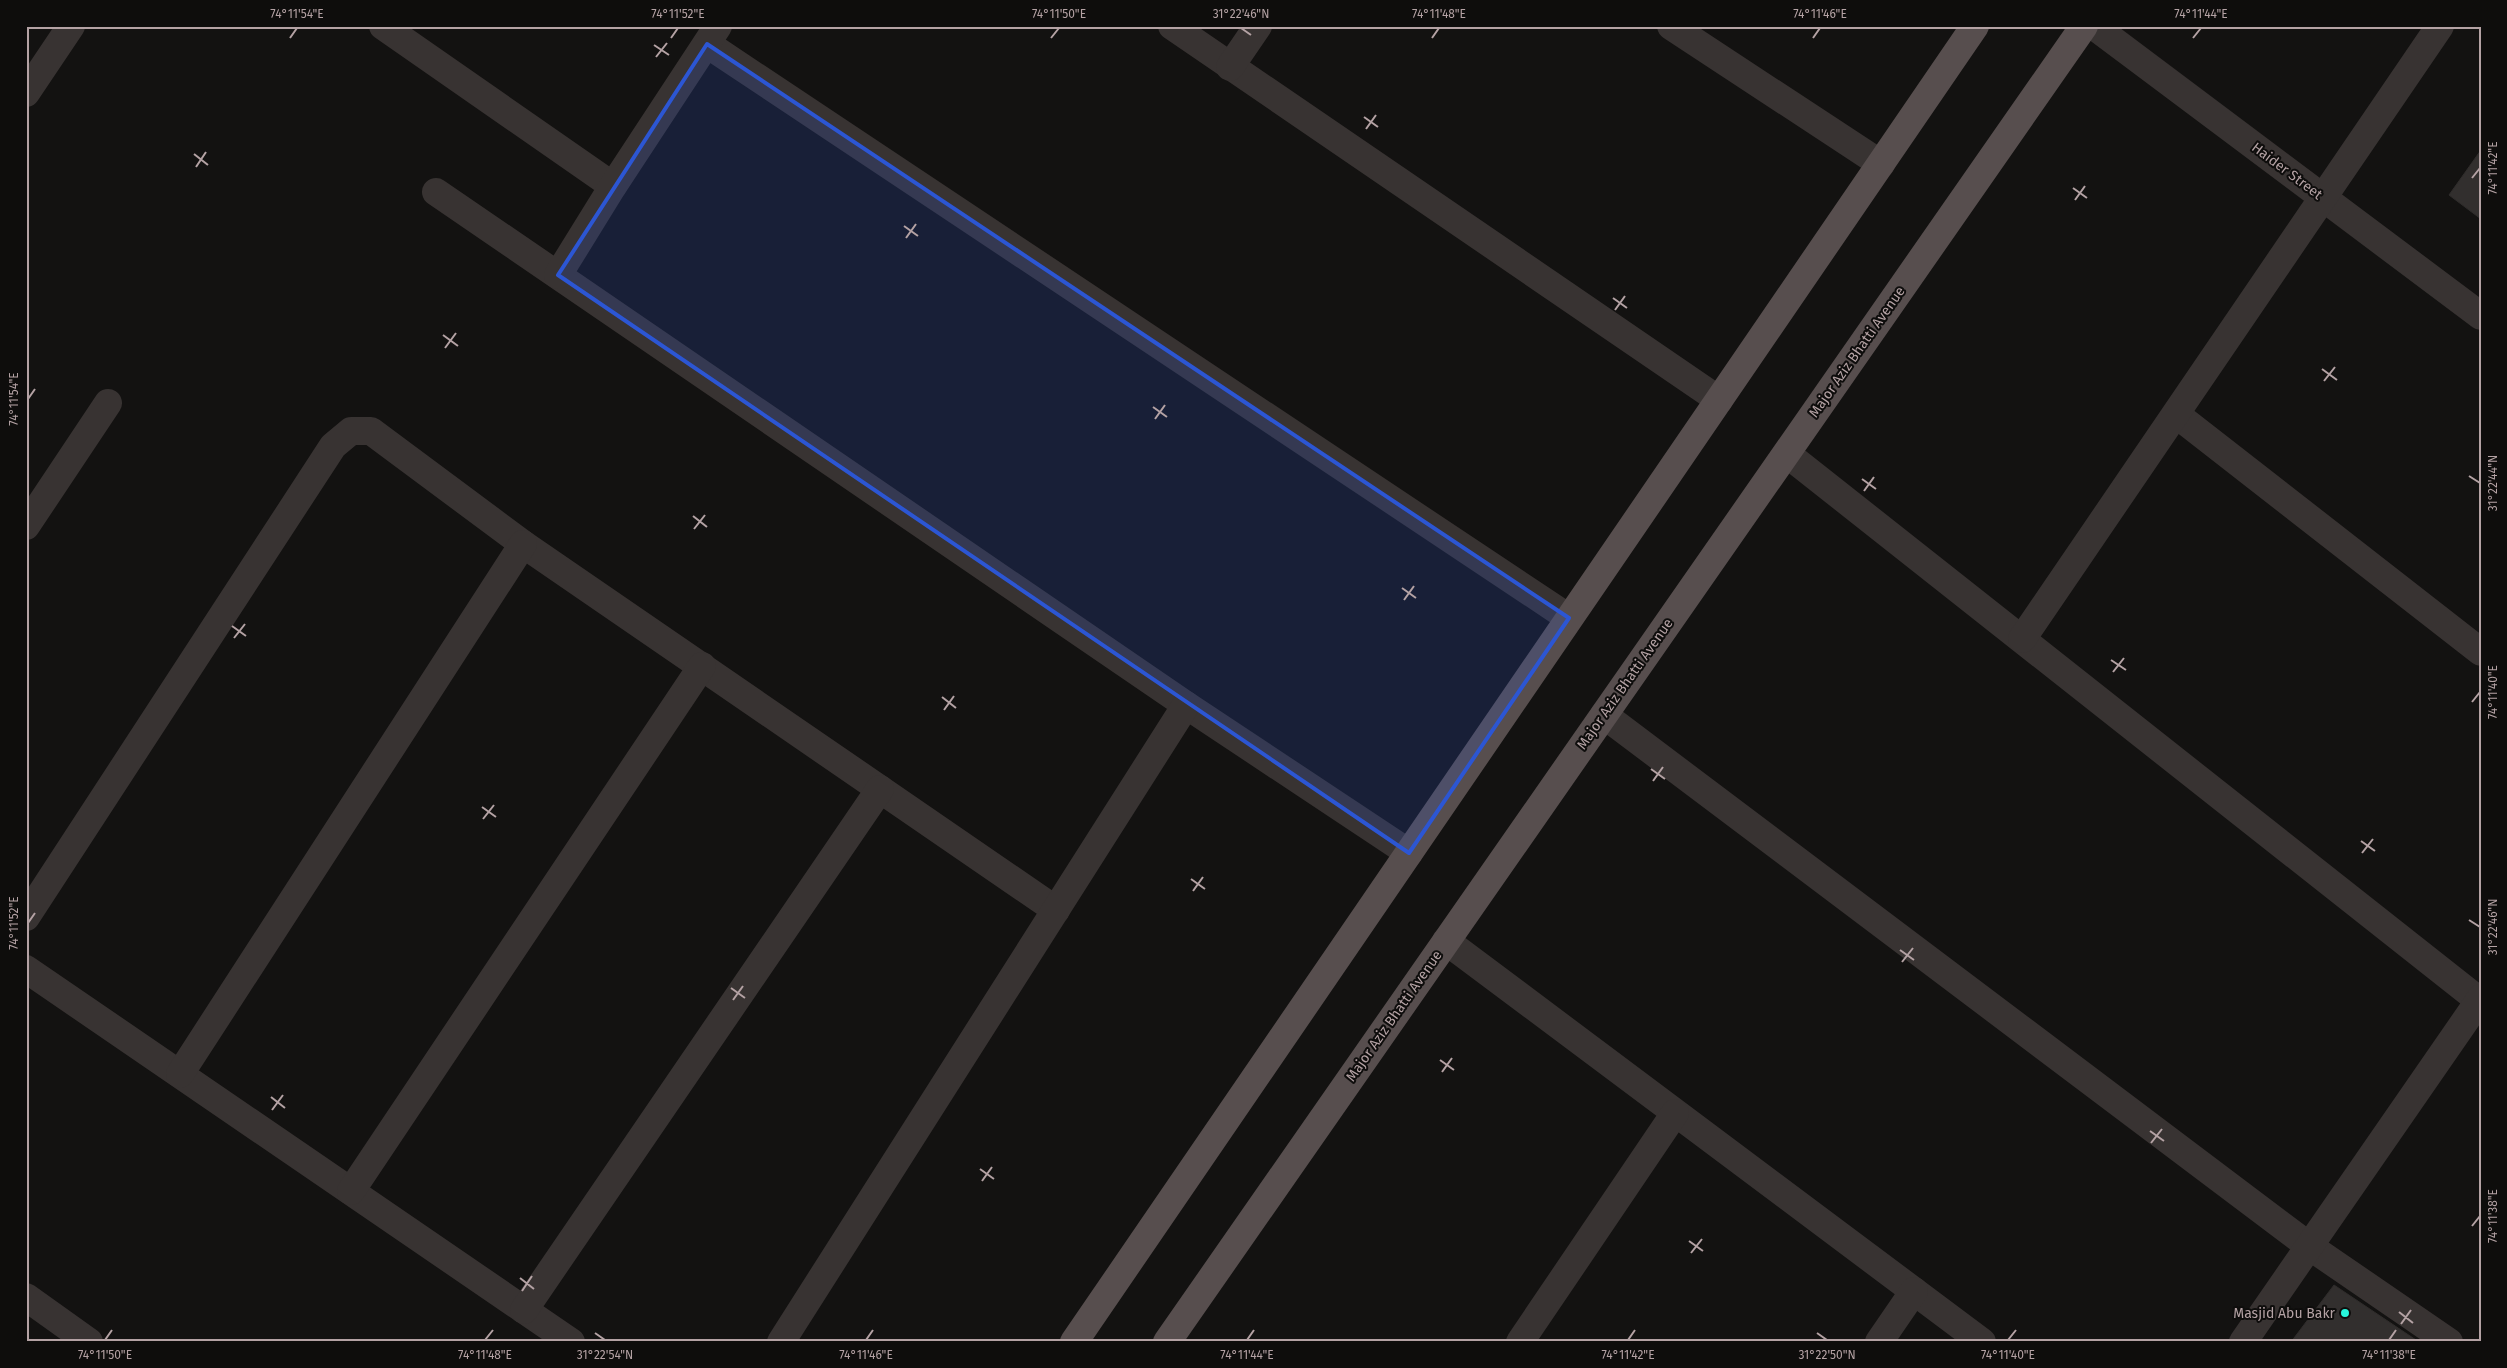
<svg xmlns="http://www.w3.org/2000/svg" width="2507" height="1368" font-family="'Fira Sans',sans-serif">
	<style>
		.building { fill: #322f2e; stroke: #2f2c2b }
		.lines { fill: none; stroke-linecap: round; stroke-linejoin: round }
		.minor { stroke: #383332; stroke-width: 28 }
		.major { stroke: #574e4e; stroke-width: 28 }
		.marked { fill: #2c56d3; fill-opacity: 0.2; stroke: #2c56d3; stroke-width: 4; stroke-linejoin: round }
		.ticks { fill: none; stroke: #b4a2a4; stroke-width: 2 }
		.poi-dot { fill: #27f6dc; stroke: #0e0d0c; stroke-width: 2 }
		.labels { text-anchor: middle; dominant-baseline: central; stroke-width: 4; stroke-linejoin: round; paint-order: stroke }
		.street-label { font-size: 14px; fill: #b4a2a4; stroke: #0e0d0c }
		.poi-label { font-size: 14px; fill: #b4a2a4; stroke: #0e0d0c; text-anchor: end }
		.neatline { fill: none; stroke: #b4a2a4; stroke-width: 2 }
		.ticks-label { font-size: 12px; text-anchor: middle; fill: #b4a2a4 }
	</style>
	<rect width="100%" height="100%" fill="#131211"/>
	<g class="building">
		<path d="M2481 150V219L2449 195Z"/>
		<path d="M2334 1285 2419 1342H2291Z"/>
	</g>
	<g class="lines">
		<g class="minor">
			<path d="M383 26 613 186"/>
			<path d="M1172 26 1719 400"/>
			<path d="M1671 26 1881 164"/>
			<path d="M2094 26 2481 316"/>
			<path d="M707 44 1569 618"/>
			<path d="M1230 67 1258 26"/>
			<path d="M26 93 71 26"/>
			<path d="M436 192 1186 705 1409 853"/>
			<path d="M558 275 613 186 718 26"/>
			<path d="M2177 415 2481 652"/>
			<path d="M1787 454 2481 1002"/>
			<path d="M26 526 108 403"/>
			<path d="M2022 639 2440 26"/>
			<path d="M1604 715 2309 1246 2449 1342"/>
			<path d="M26 917 333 446 351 431H371L523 544 1056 910"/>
			<path d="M1446 941 1982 1342"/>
			<path d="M26 969 571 1342"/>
			<path d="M180 1074 523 544"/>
			<path d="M351 1191 702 666"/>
			<path d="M26 1297 89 1342"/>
			<path d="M524 1310 880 789"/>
			<path d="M781 1342 1186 705"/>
			<path d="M1520 1342 1675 1113"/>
			<path d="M1879 1342 1914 1291"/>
			<path d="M2243 1342 2481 998"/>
		</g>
		<g class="major">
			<path d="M1074 1342 1975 26"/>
			<path d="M1167 1342 2084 26"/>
		</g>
	</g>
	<path class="marked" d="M707 44 1569 618 1409 853 558 275Z"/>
	<path class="ticks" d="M1241 28 1251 35M290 38 297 28M671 38 678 28M1051 38 1059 28M1432 38 1439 28M1813 38 1820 28M2193 38 2201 28M654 45 669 55M656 57 667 43M1364 117 1378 127M1366 129 1376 115M194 154 208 165M196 167 206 152M2472 178 2480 168M2073 188 2087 198M2075 200 2085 186M904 226 918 236M906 238 916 224M1613 298 1627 308M1615 310 1625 296M443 335 458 346M445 348 456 333M2322 369 2337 380M2324 381 2335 367M28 399 35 389M1153 407 1167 417M1155 419 1165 405M2469 476 2480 483M1862 479 1876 489M1864 491 1874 477M693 516 707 527M694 529 705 515M1402 588 1416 598M1404 600 1414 586M232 626 246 636M234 638 245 624M2111 660 2126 670M2113 672 2124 658M942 697 956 708M2472 702 2480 692M944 710 954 696M1651 769 1665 779M1653 781 1663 767M482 807 496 817M483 819 494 805M2361 841 2375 851M2362 853 2373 839M1191 879 1205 889M1193 891 1203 877M2469 920 2480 927M28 923 35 913M1900 950 1914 960M1902 962 1913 948M731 988 745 998M733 1000 743 986M1440 1060 1454 1070M1442 1072 1452 1058M271 1097 285 1108M272 1110 283 1095M2150 1131 2164 1141M2151 1143 2162 1129M980 1169 994 1179M982 1181 992 1167M2472 1226 2480 1216M1689 1241 1703 1251M1691 1253 1702 1239M520 1278 534 1289M522 1291 532 1276M2399 1312 2413 1323M2401 1324 2411 1310M595 1333 605 1340M1817 1333 1827 1340M105 1340 112 1330M485 1340 493 1330M866 1340 873 1330M1247 1340 1254 1330M1628 1340 1635 1330M2008 1340 2016 1330M2389 1340 2396 1330"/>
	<circle class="poi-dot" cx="2345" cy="1313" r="5"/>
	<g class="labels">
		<g class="street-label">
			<text transform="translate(2287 171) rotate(37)">Haider Street</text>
			<text transform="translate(1857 352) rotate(-55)">Major Aziz Bhatti Avenue</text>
			<text transform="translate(1625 684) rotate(-55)">Major Aziz Bhatti Avenue</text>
			<text transform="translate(1394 1016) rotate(-55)">Major Aziz Bhatti Avenue</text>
		</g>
		<g class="poi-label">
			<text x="2335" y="1313">Masjid Abu Bakr</text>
		</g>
	</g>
	<rect width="2507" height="1368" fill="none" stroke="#0e0d0c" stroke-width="55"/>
	<rect x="28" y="28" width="2452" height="1312" class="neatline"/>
	<g class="ticks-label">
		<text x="297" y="18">74°11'54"E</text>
		<text x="678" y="18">74°11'52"E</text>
		<text x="1059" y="18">74°11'50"E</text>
		<text x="1241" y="18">31°22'46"N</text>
		<text x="1439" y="18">74°11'48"E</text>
		<text x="1820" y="18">74°11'46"E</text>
		<text x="2201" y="18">74°11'44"E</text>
		<text transform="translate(2493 168) rotate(-90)" y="4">74°11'42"E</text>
		<text transform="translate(14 399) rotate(-90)" y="4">74°11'54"E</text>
		<text transform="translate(2493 483) rotate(-90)" y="4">31°22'44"N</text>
		<text transform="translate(2493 692) rotate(-90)" y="4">74°11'40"E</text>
		<text transform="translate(14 923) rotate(-90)" y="4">74°11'52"E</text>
		<text transform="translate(2493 927) rotate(-90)" y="4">31°22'46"N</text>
		<text transform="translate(2493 1216) rotate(-90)" y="4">74°11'38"E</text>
		<text x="105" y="1359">74°11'50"E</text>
		<text x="485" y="1359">74°11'48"E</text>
		<text x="605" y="1359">31°22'54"N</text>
		<text x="866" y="1359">74°11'46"E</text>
		<text x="1247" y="1359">74°11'44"E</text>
		<text x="1628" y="1359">74°11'42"E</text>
		<text x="1827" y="1359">31°22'50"N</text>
		<text x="2008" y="1359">74°11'40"E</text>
		<text x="2389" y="1359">74°11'38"E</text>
	</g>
</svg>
